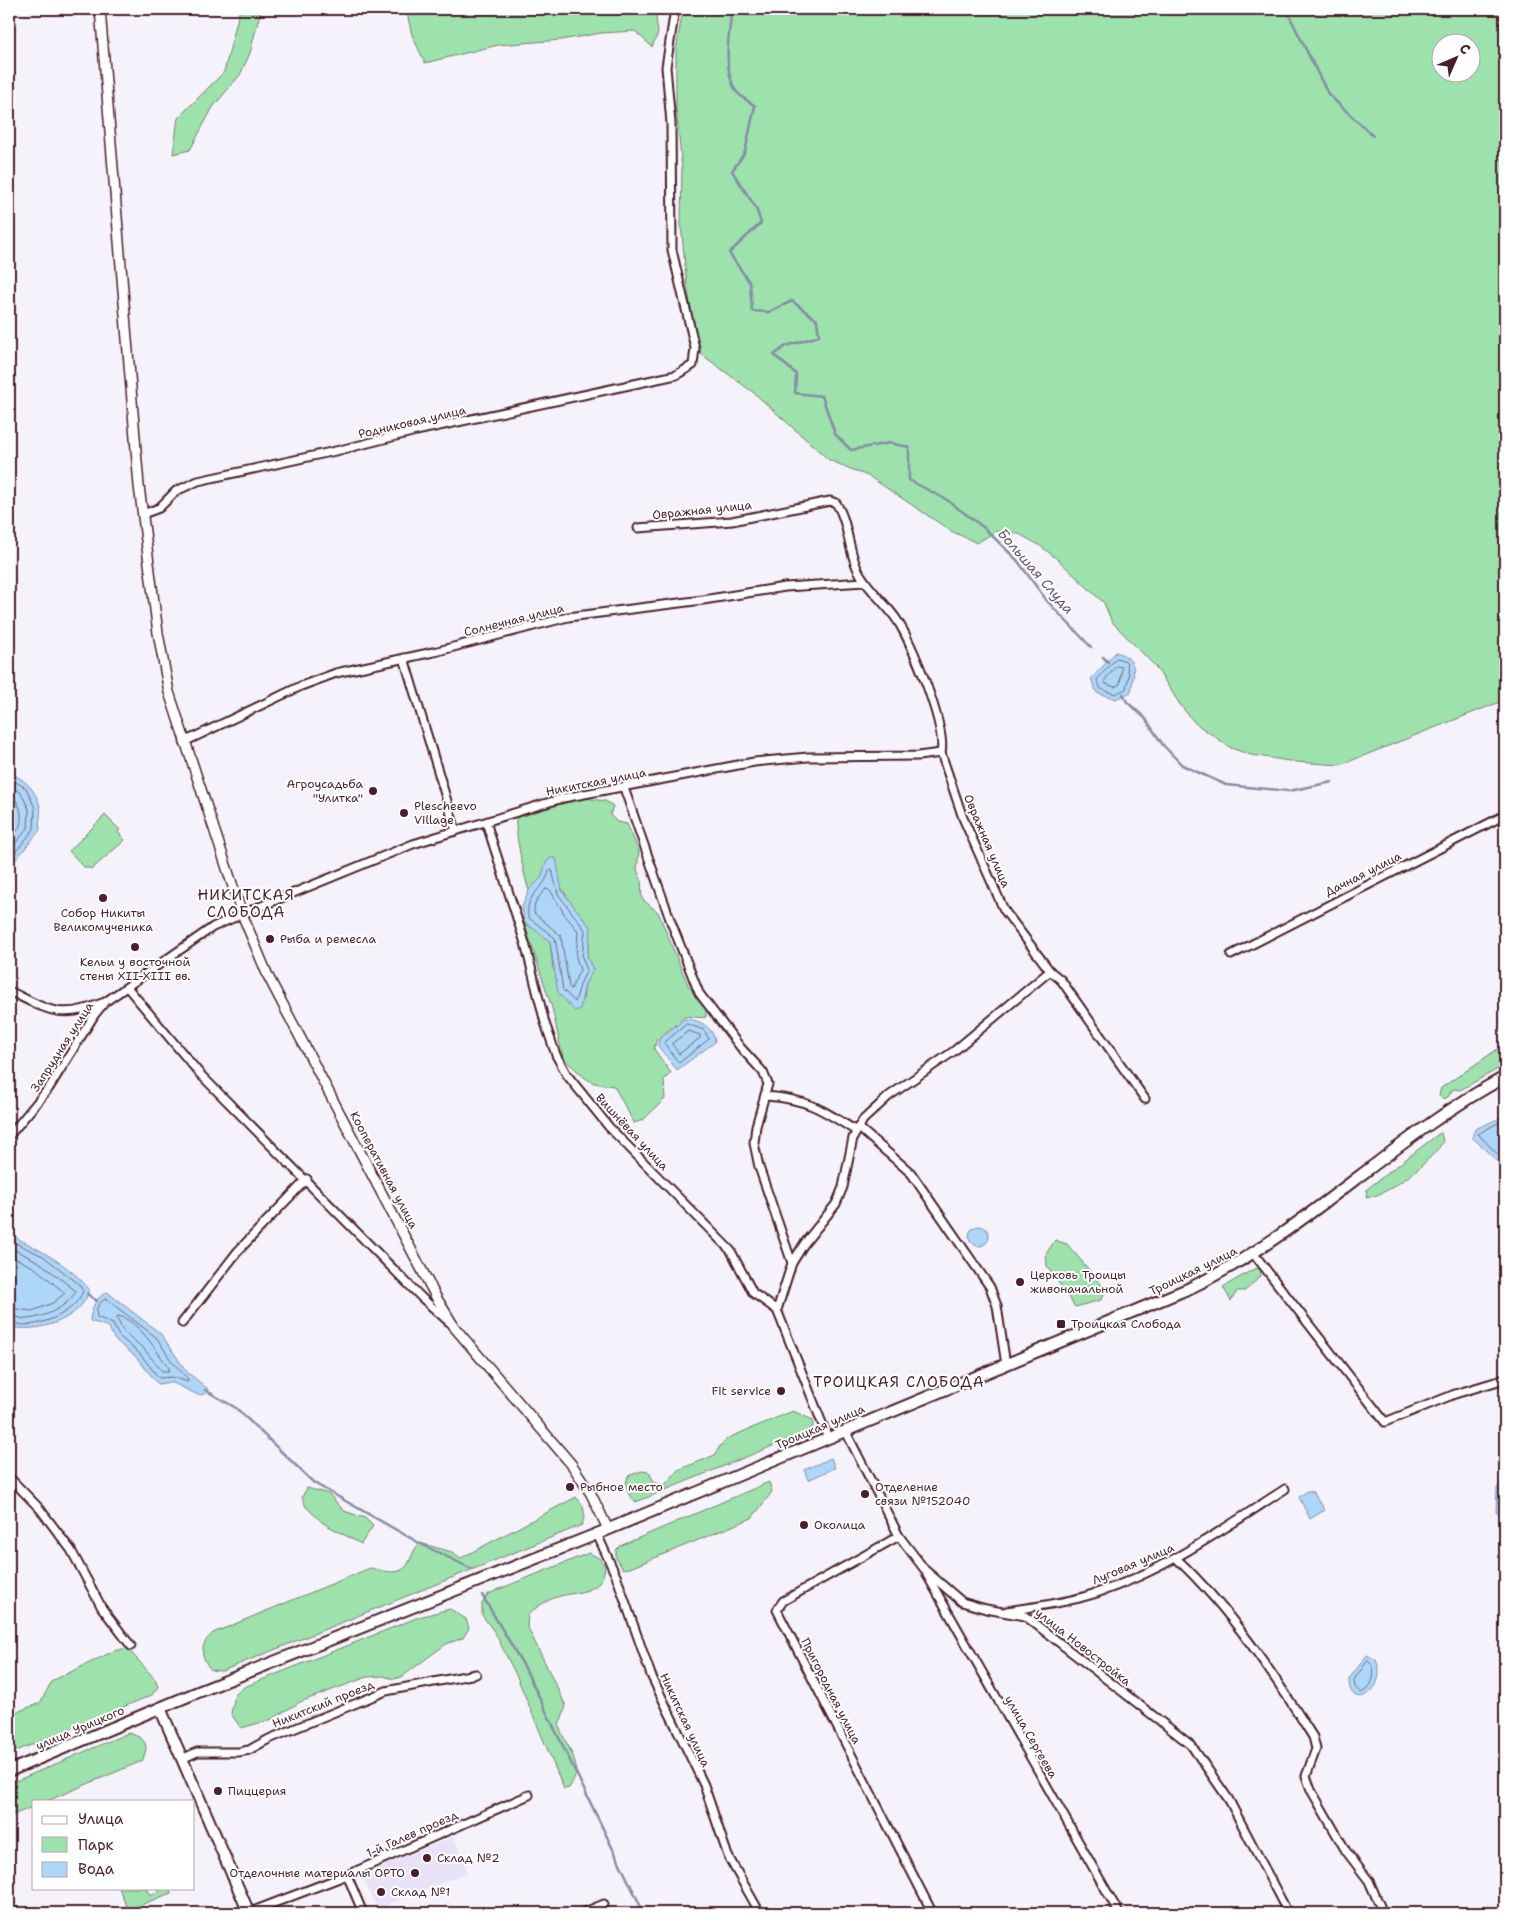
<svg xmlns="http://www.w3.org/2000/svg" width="1514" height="1922" font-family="'Shantell Sans',sans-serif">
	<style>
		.built { fill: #e8e2f8 }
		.green { fill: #9de1ad; stroke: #74806c; fill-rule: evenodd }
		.water { fill: #add6f8; stroke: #858da6 }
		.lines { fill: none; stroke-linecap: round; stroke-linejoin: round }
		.shore { stroke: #72687d; stroke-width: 1 }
		.stream { stroke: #858da6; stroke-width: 2.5 }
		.minor-casing { stroke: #4a1f2b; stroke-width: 11 }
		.tertiary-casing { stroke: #4a1f2b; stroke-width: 12 }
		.secondary-casing { stroke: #4a1f2b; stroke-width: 14 }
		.primary-casing { stroke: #4a1f2b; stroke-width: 14 }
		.minor { stroke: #fff; stroke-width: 7 }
		.tertiary { stroke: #fff; stroke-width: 9 }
		.secondary { stroke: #fff; stroke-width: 10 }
		.primary { stroke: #fff; stroke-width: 10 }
		.poi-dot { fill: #4a1f2b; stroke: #fff; stroke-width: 2 }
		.labels { text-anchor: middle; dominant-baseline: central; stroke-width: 4; stroke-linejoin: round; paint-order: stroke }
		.street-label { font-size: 12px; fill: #4a1f2b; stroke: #fff }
		.poi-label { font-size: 12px; fill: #4a1f2b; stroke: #fff; text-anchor: start }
		.water-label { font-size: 14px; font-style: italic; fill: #685668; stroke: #fff }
		.quarter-label { font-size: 15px; letter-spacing: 1px; fill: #4a1f2b; stroke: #fff }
	</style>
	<rect width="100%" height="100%" fill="#f5f2fc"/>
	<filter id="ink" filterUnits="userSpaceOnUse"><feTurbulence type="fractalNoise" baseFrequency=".02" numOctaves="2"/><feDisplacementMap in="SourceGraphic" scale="10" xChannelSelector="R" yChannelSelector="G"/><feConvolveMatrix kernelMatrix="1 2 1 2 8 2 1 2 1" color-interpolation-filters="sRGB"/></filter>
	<g filter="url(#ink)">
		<path class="built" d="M454 1837 468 1872 376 1909 362 1873Z"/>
		<g class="green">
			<path d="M240 9H261L250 53 240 75 213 107 190 150 173 154 178 118 224 72Z"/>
			<path d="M406 9H655L658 33 652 47 635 31 601 33 561 40 498 45 425 63 412 35Z"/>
			<path d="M683 9H1505V700L1340 765 1296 762 1251 755 1231 748 1195 723 1181 706 1155 666 1112 622 1104 603 1056 558 1039 545 1019 534 996 531 977 543 951 531 870 477 829 460 754 393 701 354 696 337 687 286 681 224 682 168 676 108V50ZM1442 42H1472V72H1442Z"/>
			<path d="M585 798 605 801 613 806 610 815 617 822 627 824 639 851 637 870 641 879 642 899 658 912 688 985 706 1009V1017C698 1019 692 1015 685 1017L657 1039 654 1049 671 1073 664 1080 665 1099 643 1120 634 1123 614 1086 594 1083 585 1078 563 1058 552 1008 524 922 550 941 553 969 583 999 585 983 593 970 587 957 591 928 574 909 561 887 542 877 529 890C525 882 514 827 516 820 517 818 520 816 521 814Z"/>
			<path d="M105 815 120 830 118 832 125 840 92 869 84 867 69 851Z"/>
			<path d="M1505 1044V1065L1460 1090 1453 1089 1448 1097 1442 1099 1439 1096 1441 1088Z"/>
			<path d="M1441 1132 1443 1142C1429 1163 1391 1194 1366 1198L1367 1189Z"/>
			<path d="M1055 1240 1067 1244 1106 1290 1101 1300 1075 1307 1047 1266 1046 1254Z"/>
			<path d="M1260 1268 1261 1276 1245 1291H1237L1231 1301 1223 1287 1254 1269Z"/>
			<path d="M793 1411 813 1420V1427L802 1434 636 1502C627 1496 624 1486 628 1476L642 1471 649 1472 654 1482 664 1486 678 1470 715 1455 720 1446 728 1438Z"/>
			<path d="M769 1482 772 1492 752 1518 630 1568 623 1569 616 1558V1550L620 1546Z"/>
			<path d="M307 1488 329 1494 344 1511 365 1518 373 1526 361 1544 323 1523 306 1507 302 1497Z"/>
			<path d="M576 1497C585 1506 586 1513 582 1525L222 1671 211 1670C200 1656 199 1645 213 1633L370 1568C384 1571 403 1578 410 1560 413 1553 414 1549 420 1543L452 1552 461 1558Z"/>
			<path d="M589 1553 599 1558 605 1566C603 1596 576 1590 554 1598 544 1602 536 1607 528 1615L527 1626 566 1706 559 1726C567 1749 586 1765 569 1788L564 1789 517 1677 495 1633 482 1615V1604L487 1595 497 1590Z"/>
			<path d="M450 1609 466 1619 469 1628 463 1638 446 1644 403 1676 394 1679 383 1676 367 1677 300 1702 270 1720 241 1728 231 1714 235 1695 244 1687 419 1617Z"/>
			<path d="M127 1648 155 1679 158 1687 152 1695 9 1754V1715L40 1703 52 1681 114 1651Z"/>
			<path d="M128 1733C146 1738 150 1744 142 1761L47 1801H34V1806L9 1817V1784Z"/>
			<path d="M119 1888H146L150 1895 159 1891 158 1888H169L171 1893 121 1913H111L126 1906Z"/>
		</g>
		<g class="water">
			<path d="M1116 652C1139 660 1134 671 1131 692L1116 699 1097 693 1091 679Z"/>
			<path d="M9 773C24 778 36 790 40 806 42 813 38 822 40 830L9 868Z"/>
			<path d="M550 858H556L562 891 591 928 587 957 593 970 585 984 580 1009 575 1011 558 993 550 941 524 922 522 907 529 890 542 877 545 864Z"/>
			<path d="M685 1019C698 1019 714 1027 715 1042L677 1070 658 1046 659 1039Z"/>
			<path d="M1505 1113V1169L1472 1137 1475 1129 1498 1119Z"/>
			<circle cx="979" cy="1236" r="10"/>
			<path d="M9 1234C37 1249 68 1263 89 1289 84 1319 35 1335 9 1326Z"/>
			<path d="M107 1292 161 1334 187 1372 208 1389 206 1394 198 1395 171 1382 158 1384 136 1357 114 1339 109 1327 90 1321C92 1307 94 1299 107 1292Z"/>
			<path d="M831 1458 835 1468 808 1480 804 1470Z"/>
			<path d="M1505 1478V1521L1496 1512 1497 1488Z"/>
			<path d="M1307 1491 1313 1492 1325 1510 1310 1519 1299 1497Z"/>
			<path d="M1367 1655 1376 1660C1390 1691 1348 1714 1349 1679Z"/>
		</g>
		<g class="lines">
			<g class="shore">
				<path d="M1117 658 1126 661 1129 675 1126 689 1115 694 1101 689 1097 680Z"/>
				<path d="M1117 666 1122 667 1120 684 1115 687 1106 684 1105 680Z"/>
				<path d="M9 778 26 788 35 808 34 829 9 860"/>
				<path d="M9 785 21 793 29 809 28 828 9 851"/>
				<path d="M9 794C20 800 23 814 20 826 18 831 12 836 9 839"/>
				<path d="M552 870 558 894 585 930 582 957 587 970 581 982 575 1002 563 990 555 938 528 917C525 892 545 891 549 871Z"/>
				<path d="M546 889 550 890 565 915 578 931 576 957 580 970 571 989 569 987 561 936 534 913C533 903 539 896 546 889Z"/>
				<path d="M687 1024 704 1030 709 1039 679 1063 664 1043Z"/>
				<path d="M689 1031 700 1035V1038L679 1054 672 1044Z"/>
				<path d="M1505 1119 1478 1134 1505 1162"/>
				<path d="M9 1240 43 1256 79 1284 83 1291C76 1311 45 1325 24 1325 19 1325 14 1322 9 1322"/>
				<path d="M9 1247 39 1262 76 1291C68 1307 42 1319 24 1319 19 1318 14 1316 9 1315"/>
				<path d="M9 1255 35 1268 65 1293 53 1303 32 1311 9 1308"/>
				<path d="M106 1299 157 1338 170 1359 188 1379V1382L172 1377 159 1378 140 1354 119 1336 113 1324 97 1317C95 1310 98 1302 106 1299Z"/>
				<path d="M118 1316C138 1319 157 1352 169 1368V1371H162L144 1349 124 1332 117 1319Z"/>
				<path d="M1368 1661 1373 1666C1375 1678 1372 1688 1361 1693L1355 1687 1354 1680Z"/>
			</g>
			<g class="stream">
				<path d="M732 9C729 34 722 68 736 91 740 97 749 101 755 106L745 152 732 171 756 208 761 223 729 253 750 283 752 311 769 312 792 301 817 320 819 336 786 346 774 355 796 374 795 393 822 396 835 434 851 450 889 443 909 447V480L947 500 983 527 1017 560 1047 601 1091 647"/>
				<path d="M1286 9 1328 94 1373 136"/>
				<path d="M1103 657 1108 662"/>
				<path d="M1123 694 1127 702 1145 718 1163 745 1182 765 1226 785 1289 791 1332 782"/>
				<path d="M87 1294 97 1301"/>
				<path d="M205 1390 236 1408 314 1483 421 1544 472 1569"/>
				<path d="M482 1595 525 1668 644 1913"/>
			</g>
			<g class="minor-casing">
				<g id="minor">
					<path d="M143 514 159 508 176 491 198 481 340 450 416 431 676 375 693 365 695 348 672 250 671 123 666 67 675 9"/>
					<path d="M638 528 732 521 830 501 836 503C848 521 848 548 857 568 866 588 885 602 897 620 912 643 947 728 941 753L963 818 1004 910 1050 971 1061 980 1145 1099"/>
					<path d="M404 658 456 831"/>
					<path d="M184 742 301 686 336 673 438 651 568 617 703 600 785 587 865 582"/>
					<path d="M624 788 671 922 699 993 741 1048 763 1072 768 1084 756 1126 754 1143 759 1167 792 1263"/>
					<path d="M486 822 525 943 545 1023 556 1055 567 1075 609 1127 731 1251 753 1293 777 1310"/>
					<path d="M1231 955 1505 815"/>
					<path d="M127 987 200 1074 422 1298 449 1322"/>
					<path d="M9 991C47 1009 60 1021 102 1003"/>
					<path d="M766 1096C807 1099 822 1109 856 1131"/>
					<path d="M858 1127 911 1173 990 1287 997 1306 1006 1365"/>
					<path d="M9 1136 49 1088 95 1014 105 1002 213 927 242 914 413 844 563 798 754 762 808 757 918 756 941 753"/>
					<path d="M1254 1254 1385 1422 1455 1394 1505 1379"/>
					<path d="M182 1323 238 1251 307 1179"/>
					<path d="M845 1430 899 1536 925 1570 962 1602 986 1609 1025 1616 1191 1745 1229 1800 1288 1913"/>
					<path d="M828 1438 777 1310 792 1263 804 1244 836 1204 843 1187 853 1138 863 1120 889 1096 954 1051 1050 971"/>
					<path d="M9 1477 40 1509 71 1550 102 1608 131 1646"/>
					<path d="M597 1534 617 1578 651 1675 704 1785 728 1856 760 1913"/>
					<path d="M899 1536 783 1601 777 1610 931 1910"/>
					<path d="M1177 1559C1230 1609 1275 1676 1313 1737L1316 1749 1306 1776 1311 1790 1346 1851 1369 1881 1383 1913"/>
					<path d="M927 1575 1119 1913"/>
					<path d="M1007 1611C1032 1607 1058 1604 1083 1597 1158 1576 1220 1531 1285 1489"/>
					<path d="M182 1759 197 1752H239L249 1750 269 1739 386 1691 476 1674"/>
					<path d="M347 1875 363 1913"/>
					<path d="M248 1913 347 1875 529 1795"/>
					<path d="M582 1913 604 1904"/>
				</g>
			</g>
			<g class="tertiary-casing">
				<path id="tertiary" d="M100 9 139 486 158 633 169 692 242 914 268 976 436 1297 455 1328 572 1465 591 1494 608 1529"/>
			</g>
			<g class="secondary-casing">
				<path id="secondary" d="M160 1708 249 1913"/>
			</g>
			<g class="primary-casing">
				<path id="primary" d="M9 1771 198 1692 597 1534 1190 1288C1305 1233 1393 1137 1505 1077"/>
			</g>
			<use href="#minor" class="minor"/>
			<use href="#tertiary" class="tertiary"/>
			<use href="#secondary" class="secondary"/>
			<use href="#primary" class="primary"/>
		</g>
	</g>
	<g class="poi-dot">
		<circle cx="373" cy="791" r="5"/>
		<circle cx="404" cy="813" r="5"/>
		<circle cx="103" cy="898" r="5"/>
		<circle cx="270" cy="939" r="5"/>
		<circle cx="135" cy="947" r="5"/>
		<circle cx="1020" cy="1282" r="5"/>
		<rect x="1056" y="1319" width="10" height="10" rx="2.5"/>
		<circle cx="781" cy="1391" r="5"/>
		<circle cx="570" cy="1487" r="5"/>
		<circle cx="865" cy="1494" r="5"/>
		<circle cx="804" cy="1525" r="5"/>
		<circle cx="218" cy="1791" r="5"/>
		<circle cx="427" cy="1858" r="5"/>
		<circle cx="415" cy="1873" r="5"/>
		<circle cx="381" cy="1892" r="5"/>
	</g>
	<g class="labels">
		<g class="street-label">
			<text transform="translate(412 422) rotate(-13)">Родниковая улица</text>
			<text transform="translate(702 510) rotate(-6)">Овражная улица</text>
			<text transform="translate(514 620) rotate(-14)">Солнечная улица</text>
			<text transform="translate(596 782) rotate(-11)">Никитская улица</text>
			<text transform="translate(987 841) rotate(67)">Овражная улица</text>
			<text transform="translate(1363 874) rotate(-27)">Дачная улица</text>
			<text transform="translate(62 1047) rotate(-57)">Запрудная улица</text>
			<text transform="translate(632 1132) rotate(47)">Вишнёвая улица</text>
			<text transform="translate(384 1170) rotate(62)">Кооперативная улица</text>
			<text transform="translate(1193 1271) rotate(-26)">Троицкая улица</text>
			<text transform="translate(820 1427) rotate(-23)">Троицкая улица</text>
			<text transform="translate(1133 1564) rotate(-23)">Луговая улица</text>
			<text transform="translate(1083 1647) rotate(38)">улица Новостройка</text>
			<text transform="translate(831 1691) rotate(63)">Пригородная улица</text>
			<text transform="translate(323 1704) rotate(-22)">Никитский проезд</text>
			<text transform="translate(685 1720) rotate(65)">Никитская улица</text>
			<text transform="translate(80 1728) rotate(-23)">улица Урицкого</text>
			<text transform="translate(1031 1737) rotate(60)">улица Сергеева</text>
			<text transform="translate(412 1834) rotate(-24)">1-й Галев проезд</text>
		</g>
		<g class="poi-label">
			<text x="363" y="784" text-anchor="end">Агроусадьба<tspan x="363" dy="14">"Улитка"</tspan></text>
			<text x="414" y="806">Plescheevo<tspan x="414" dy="14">Village</tspan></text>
			<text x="103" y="913" text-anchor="middle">Собор Никиты<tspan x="103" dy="14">Великомученика</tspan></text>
			<text x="280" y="939">Рыба и ремесла</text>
			<text x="135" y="962" text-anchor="middle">Кельи у восточной<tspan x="135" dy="14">стены XII-XIII вв.</tspan></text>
			<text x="1030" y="1275">Церковь Троицы<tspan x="1030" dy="14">живоначальной</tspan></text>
			<text x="1071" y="1324">Троицкая Слобода</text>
			<text x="771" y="1391" text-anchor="end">Fit service</text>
			<text x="580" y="1487">Рыбное место</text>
			<text x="875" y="1487">Отделение<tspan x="875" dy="14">связи №152040</tspan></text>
			<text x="814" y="1525">Околица</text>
			<text x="228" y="1791">Пиццерия</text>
			<text x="437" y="1858">Склад №2</text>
			<text x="405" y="1873" text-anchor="end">Отделочные материалы ОРТО</text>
			<text x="391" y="1892">Склад №1</text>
		</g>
		<g class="water-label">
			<text transform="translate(1036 571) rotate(49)">Большая Слуда</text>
		</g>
		<g class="quarter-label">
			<text x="246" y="895">НИКИТСКАЯ<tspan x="246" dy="17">СЛОБОДА</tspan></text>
			<text x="899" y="1382">ТРОИЦКАЯ СЛОБОДА</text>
		</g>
	</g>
	<rect width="1514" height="1922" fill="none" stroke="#fff" stroke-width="30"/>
	<rect x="15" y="15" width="1484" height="1892" fill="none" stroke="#4a1f2b" stroke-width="2" filter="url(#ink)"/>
	<rect x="32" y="1800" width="162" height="90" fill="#ffffff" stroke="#b7a5aa"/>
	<rect x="42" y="1816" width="25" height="8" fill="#ffffff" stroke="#b7a5aa"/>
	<text x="78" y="1824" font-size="15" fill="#4a1f2b">Улица</text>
	<rect x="42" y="1837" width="25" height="15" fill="#9de1ad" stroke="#b7a5aa"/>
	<text x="78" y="1850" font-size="15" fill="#4a1f2b">Парк</text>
	<rect x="42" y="1862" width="25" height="15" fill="#add6f8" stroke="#b7a5aa"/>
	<text x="78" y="1874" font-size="15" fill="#4a1f2b">Вода</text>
	<g transform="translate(1456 58) rotate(45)"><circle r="24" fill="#ffffff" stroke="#b7a5aa"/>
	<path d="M0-4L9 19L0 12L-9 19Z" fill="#4a1f2b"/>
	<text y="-8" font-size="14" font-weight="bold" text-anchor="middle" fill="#4a1f2b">С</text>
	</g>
</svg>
